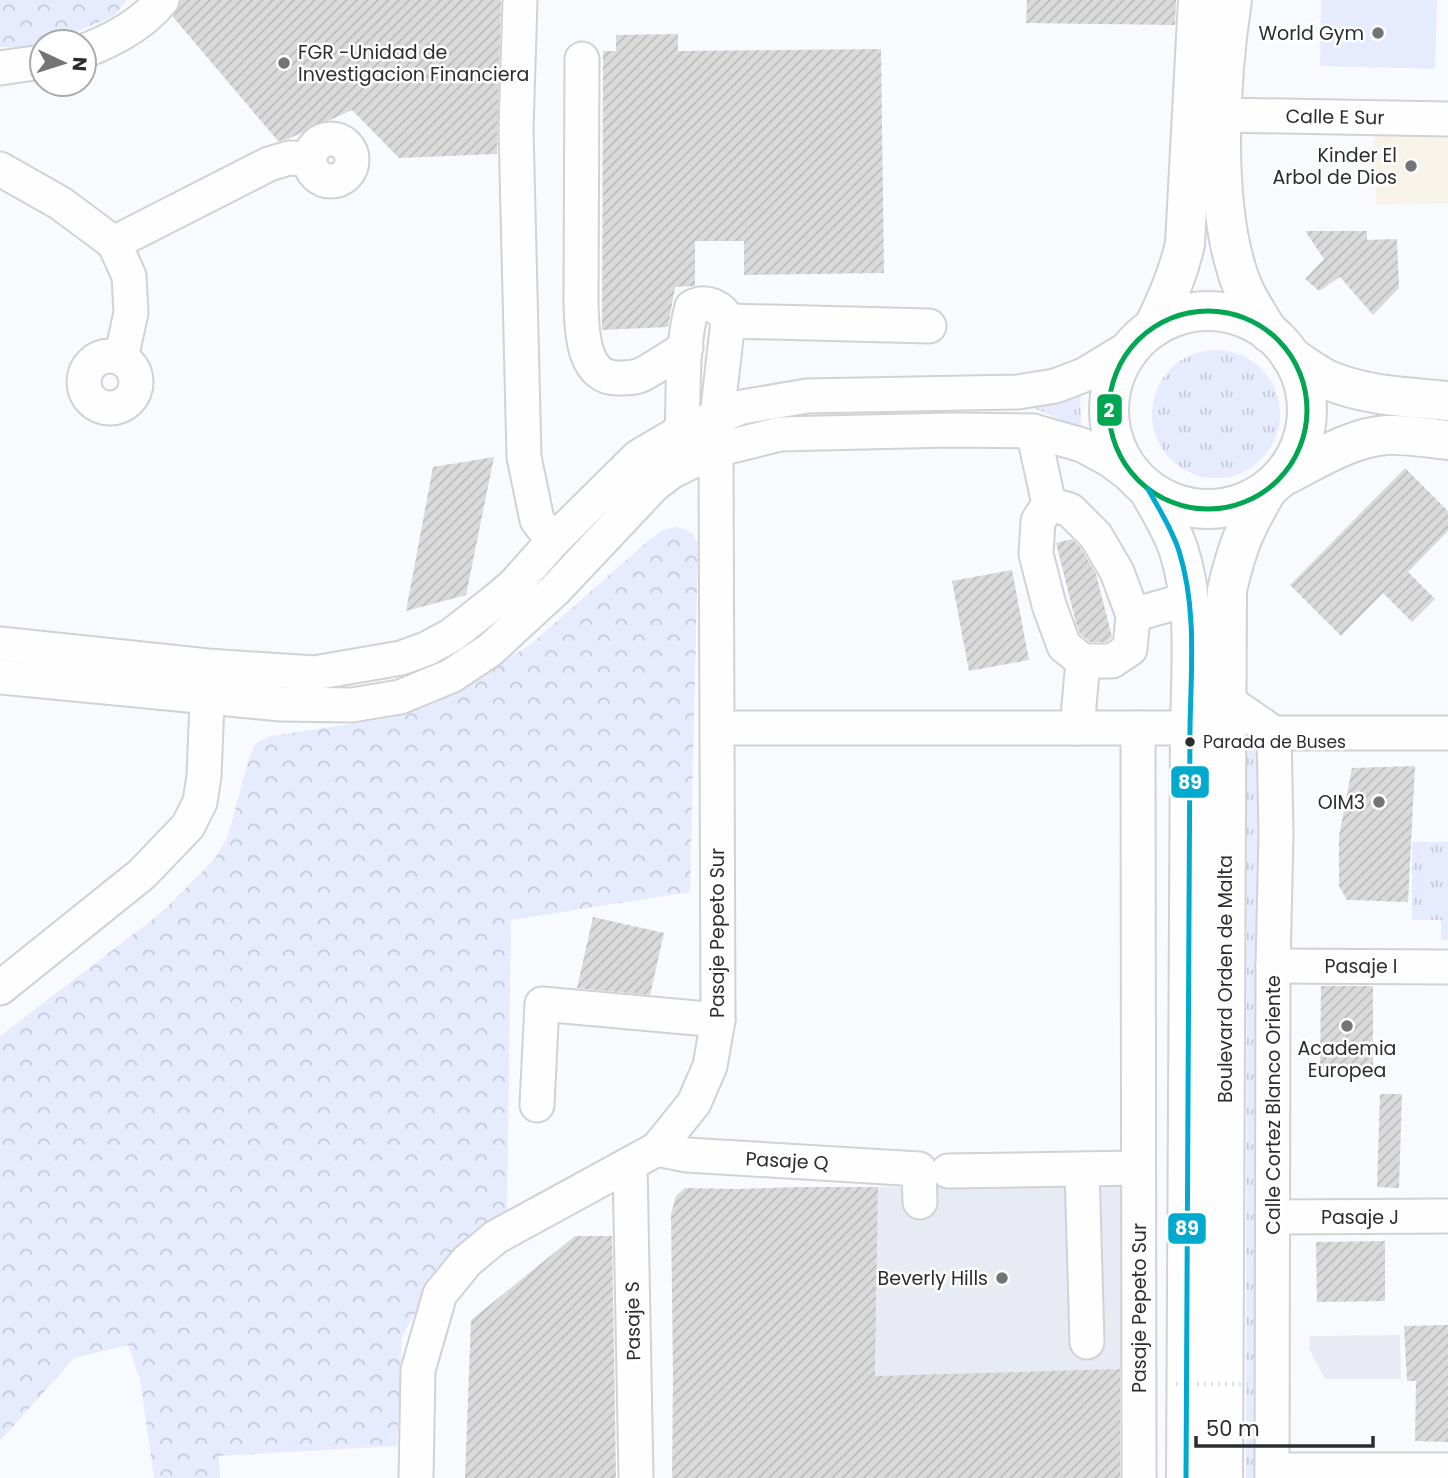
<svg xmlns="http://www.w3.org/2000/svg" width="1448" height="1478" font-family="Poppins,sans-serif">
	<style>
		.built { fill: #e9ebf4 }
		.education { fill: #f8f3e9 }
		.grass { fill: url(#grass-tufts) }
		.forest { fill: url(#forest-crowns) }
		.pitch { fill: #e6ebfe }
		.building { fill: url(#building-hatch) }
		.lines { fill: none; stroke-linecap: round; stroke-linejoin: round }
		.minor-casing { stroke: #d1d2d4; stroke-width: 37 }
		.major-casing { stroke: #d1d2d4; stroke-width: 42 }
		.highway-casing { stroke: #d1d2d4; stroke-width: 42 }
		.minor { stroke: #fefeff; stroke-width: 33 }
		.major { stroke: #fefeff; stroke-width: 38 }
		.highway { stroke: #fefeff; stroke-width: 38 }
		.path-bridge { stroke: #e2e2e3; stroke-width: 4.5; stroke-dasharray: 2 5; stroke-linecap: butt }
		.bus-1-casing { stroke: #fff; stroke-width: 10 }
		.bus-2-casing { stroke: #fff; stroke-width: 10 }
		.bus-1 { stroke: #00a651; stroke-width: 5 }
		.bus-2 { stroke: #00a9ce; stroke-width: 5 }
		.poi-dot { fill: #737476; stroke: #fff; stroke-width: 2.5 }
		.bus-dot { fill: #2b2c2e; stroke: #fff; stroke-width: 2.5 }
		.labels { text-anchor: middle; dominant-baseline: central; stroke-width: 5; stroke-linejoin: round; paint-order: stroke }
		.bus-label { font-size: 17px; fill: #2b2c2e; stroke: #fff; text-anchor: start }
		.poi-label { font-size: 19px; fill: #2b2c2e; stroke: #fff; text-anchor: end }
		.street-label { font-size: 19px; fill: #2b2c2e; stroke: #fff }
		.line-badge { stroke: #fff; stroke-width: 2.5 }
		.badge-label { font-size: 19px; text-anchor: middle; font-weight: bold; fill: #fff }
	</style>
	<defs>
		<pattern id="grass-tufts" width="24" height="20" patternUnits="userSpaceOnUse" patternTransform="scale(1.75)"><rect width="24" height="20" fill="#e6ebfe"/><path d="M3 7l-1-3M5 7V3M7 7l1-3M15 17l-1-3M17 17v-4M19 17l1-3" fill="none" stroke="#c5cada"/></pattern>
		<pattern id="forest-crowns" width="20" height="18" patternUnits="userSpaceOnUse" patternTransform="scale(1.75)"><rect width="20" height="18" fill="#e6ebfe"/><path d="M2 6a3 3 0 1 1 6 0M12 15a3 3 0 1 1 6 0" fill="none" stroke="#c5cada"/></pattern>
		<pattern id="building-hatch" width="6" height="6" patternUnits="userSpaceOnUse" patternTransform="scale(1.75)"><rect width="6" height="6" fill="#dbdadb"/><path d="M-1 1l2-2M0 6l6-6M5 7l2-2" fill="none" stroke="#bcbbbc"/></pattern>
	</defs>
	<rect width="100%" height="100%" fill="#f9fafd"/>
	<g class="built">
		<path d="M1123 1180 1132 1369 1024 1374 875 1376 878 1187Z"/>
		<path d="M1400 1335 1401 1379H1325L1309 1349 1310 1336Z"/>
	</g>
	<path class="education" d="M1448 126V203L1376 205 1374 128Z"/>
	<g class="grass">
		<circle cx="1216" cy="414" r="64"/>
		<path d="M1082 381 1080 405 1082 429 1027 405Z"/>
		<path d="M1247 742 1268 744 1267 1478H1246Z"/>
		<path d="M1412 842H1448V940H1441V920H1412Z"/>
	</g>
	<g class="forest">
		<path d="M0 0H127L114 16 51 42H42V46L37 48 0 47Z"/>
		<path d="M678 527 692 533 698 544 690 892 511 920 507 1212 432 1282 402 1337 397 1446 219 1456 220 1478H154L140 1379 128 1345 74 1358 0 1441V1036L161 913 214 860 228 836 249 757 256 743 271 736 391 718 435 703 530 645 648 541 665 529Z"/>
	</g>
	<path class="pitch" d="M1321 0H1437L1435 69 1320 66Z"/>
	<g class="building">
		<path d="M181 0H501L497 154 399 158 352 110 288 139 278 141 173 17Z"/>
		<path d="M1027 0H1176L1175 25 1026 23Z"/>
		<path d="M678 34V51L881 49 884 273 744 275V241H695V286L675 287 668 327 602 330 603 51H616V35Z"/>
		<path d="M1305 231H1367V240L1397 239 1399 288 1373 315 1340 277 1319 291 1305 279 1324 259Z"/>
		<path d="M494 457 466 595 406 611 433 467Z"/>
		<path d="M1405 468 1448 511V531L1408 572 1435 599 1412 622 1383 593 1341 636 1290 585Z"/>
		<path d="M1072 539 1081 548 1096 574 1112 637 1106 642H1090L1080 634 1076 623 1056 543Z"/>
		<path d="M1012 570 1029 660 969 671 952 581Z"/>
		<path d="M1415 766 1408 902 1347 900 1339 886V836L1352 768Z"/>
		<path d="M593 917 664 933 650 995 577 988Z"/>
		<path d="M1321 986H1373V1070L1320 1068Z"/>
		<path d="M1380 1094H1402L1399 1188 1377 1187Z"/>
		<path d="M800 1187H878L875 1376 1120 1369V1478H672L673 1375 671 1214 676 1196 685 1188 736 1189Z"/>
		<path d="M575 1236H612L616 1478H465L471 1320Z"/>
		<path d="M1385 1241V1301L1317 1302 1316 1242Z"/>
		<path d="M1448 1325V1442L1415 1441 1416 1381H1407L1404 1326Z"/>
	</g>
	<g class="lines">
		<g class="minor-casing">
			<g id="minor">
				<path d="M520 0 516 129 524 457 537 520 553 541"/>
				<path d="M84 51C113 40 142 25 162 0"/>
				<path d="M582 59 581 305C582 330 582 379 619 378 628 378 637 378 645 373 659 365 673 356 686 347"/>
				<path d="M0 68 42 62"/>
				<path d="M1221 115 1448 119"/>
				<circle cx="331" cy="160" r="21"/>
				<path d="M0 169 60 203 114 243 269 164 289 158 309 159"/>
				<path d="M114 243 129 276 131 313 121 358"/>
				<path d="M728 321 929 326"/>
				<circle cx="110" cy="382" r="26"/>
				<path d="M1033 431 1049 504 1038 521 1036 554 1049 605 1064 646 1083 661H1112L1130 649 1133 615 1117 572 1096 536 1070 510 1049 504"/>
				<path d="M1133 615 1189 599"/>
				<path d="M0 644 208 666 314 673 401 658 426 649 452 635 495 601 514 585 553 541 638 457 682 431 742 407 807 396 1018 392 1055 386 1084 375 1135 344"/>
				<path d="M0 677 281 704 352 705 400 697 451 676 490 650 555 590 654 485 671 472 716 450 780 434 950 430 1033 431 1082 445 1110 460 1138 481"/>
				<path d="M1226 700 1274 733H1448"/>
				<path d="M718 728H1190"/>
				<path d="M1077 728 1083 661"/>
				<path d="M1138 728 1139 1478"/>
				<path d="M1273 966 1448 967"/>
				<path d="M0 988 142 874 188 826 200 802 204 776 208 678"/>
				<path d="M537 1105 542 1004 718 1020"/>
				<path d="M657 1149 687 1155 919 1169 920 1202"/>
				<path d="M630 1164 636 1478"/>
				<path d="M1082 1169 1087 1342"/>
				<path d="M948 1171 1138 1168"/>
				<path d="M1273 1217 1448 1216"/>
				<path d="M1272 1470H1448"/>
				<path d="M416 1478 418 1370 440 1294 467 1261 496 1237 657 1149 694 1103 710 1066 718 1020 716 450 717 417 728 321C722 307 706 299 692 307 681 347 684 391 682 431"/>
				<path d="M1272 1478 1273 966 1276 833 1274 733"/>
			</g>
		</g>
		<g class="major-casing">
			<g id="major">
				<path d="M1291 357C1303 364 1315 374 1328 380 1365 396 1408 397 1448 401"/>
				<path d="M1280 478C1313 462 1350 437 1387 435 1407 434 1428 438 1448 440"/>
			</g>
		</g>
		<g class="highway-casing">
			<g id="highway">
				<path d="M1232 0C1220 78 1213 195 1237 271 1243 293 1257 313 1269 333"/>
				<circle cx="1208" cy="410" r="99"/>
				<path d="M1153 328C1167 300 1178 275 1185 244L1198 0"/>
				<path d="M1148 489C1159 509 1172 529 1179 551 1197 609 1191 668 1190 728L1186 1478"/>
				<path d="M1223 1478 1227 590C1237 547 1245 527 1268 489"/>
			</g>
		</g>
		<use href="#minor" class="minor"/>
		<use href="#major" class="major"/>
		<use href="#highway" class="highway"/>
		<path class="path-bridge" d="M1176 1384H1249"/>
		<g class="bus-1-casing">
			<circle id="bus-1" cx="1208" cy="410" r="99"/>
		</g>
		<g class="bus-2-casing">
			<path id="bus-2" d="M1148 489C1159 509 1172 529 1179 551 1197 609 1191 668 1190 728L1186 1478"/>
		</g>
		<use href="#bus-1" class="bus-1"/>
		<use href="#bus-2" class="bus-2"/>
	</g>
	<g class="poi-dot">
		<circle cx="1378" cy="33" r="7"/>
		<circle cx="284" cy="63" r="7"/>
		<circle cx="1411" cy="166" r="7"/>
		<circle cx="1379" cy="802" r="7"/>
		<circle cx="1347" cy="1026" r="7"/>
		<circle cx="1002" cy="1278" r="7"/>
	</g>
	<circle class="bus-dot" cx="1190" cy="742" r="6"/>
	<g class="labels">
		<g class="bus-label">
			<text x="1203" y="742">Parada de Buses</text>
		</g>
		<g class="poi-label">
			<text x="1364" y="33">World Gym</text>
			<text x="298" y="52" text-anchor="start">FGR -Unidad de<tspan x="298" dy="22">Investigacion Financiera</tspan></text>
			<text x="1397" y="155">Kinder El<tspan x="1397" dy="22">Arbol de Dios</tspan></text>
			<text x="1365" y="802">OIM3</text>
			<text x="1347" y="1048" text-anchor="middle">Academia<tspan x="1347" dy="22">Europea</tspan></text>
			<text x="988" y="1278">Beverly Hills</text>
		</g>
		<g class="street-label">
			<text transform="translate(1335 117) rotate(1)">Calle E Sur</text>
			<text transform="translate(717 933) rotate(-90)">Pasaje Pepeto Sur</text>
			<text x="1361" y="966">Pasaje I</text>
			<text transform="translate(1225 979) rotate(-90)">Boulevard Orden de Malta</text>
			<text transform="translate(1273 1105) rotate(-90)">Calle Cortez Blanco Oriente</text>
			<text transform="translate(787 1161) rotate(3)">Pasaje Q</text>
			<text x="1360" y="1217">Pasaje J</text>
			<text transform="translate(1139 1308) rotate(-90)">Pasaje Pepeto Sur</text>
			<text transform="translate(633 1321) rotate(-91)">Pasaje S</text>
		</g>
	</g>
	<g class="line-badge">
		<rect x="1096" y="393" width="27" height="34" rx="7" fill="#00a651"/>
		<rect x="1170" y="765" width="40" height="34" rx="7" fill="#00a9ce"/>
		<rect x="1167" y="1212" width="40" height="33" rx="7" fill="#00a9ce"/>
	</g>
	<g class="badge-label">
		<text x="1109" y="417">2</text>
		<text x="1190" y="789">89</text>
		<text x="1187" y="1235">89</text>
	</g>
	<g transform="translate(63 63) rotate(94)"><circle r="33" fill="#ffffff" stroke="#aaabab" stroke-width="2"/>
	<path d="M0-5L12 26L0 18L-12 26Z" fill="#737476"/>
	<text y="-10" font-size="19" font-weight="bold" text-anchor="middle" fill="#2b2c2e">N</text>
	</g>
	<path d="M1196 1436v10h177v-10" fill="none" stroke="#2b2c2e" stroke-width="3.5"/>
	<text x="1206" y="1436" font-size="21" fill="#2b2c2e" stroke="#ffffff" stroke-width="5" paint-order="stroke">50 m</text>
</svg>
